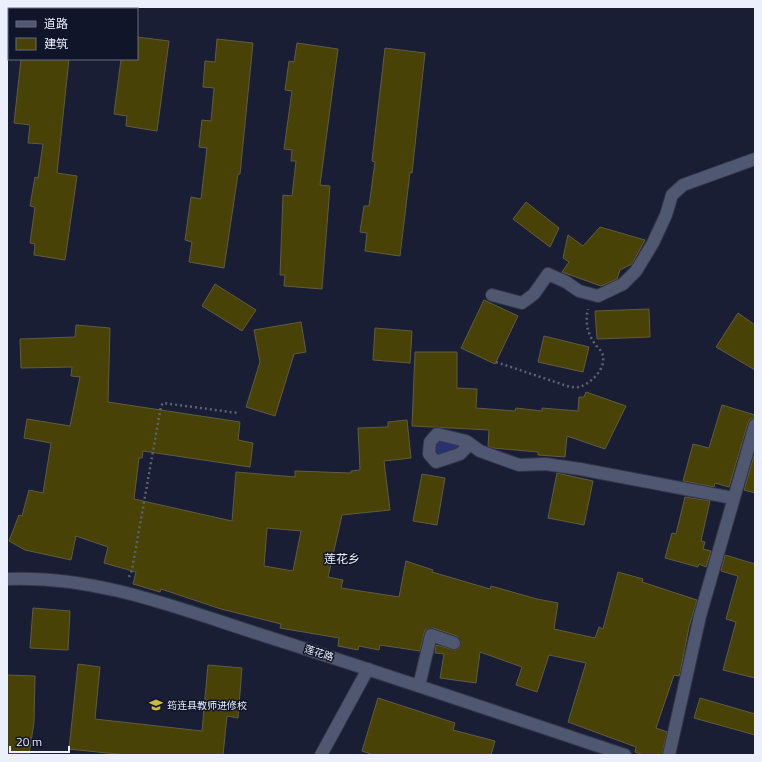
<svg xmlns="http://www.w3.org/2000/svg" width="762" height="762" font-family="'Titillium Web','Noto Sans SC',sans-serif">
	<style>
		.green { fill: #283273 }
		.building { fill: #494206; stroke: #605c40; fill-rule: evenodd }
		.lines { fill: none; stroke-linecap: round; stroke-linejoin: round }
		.street-casing { stroke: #333648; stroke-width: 14 }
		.secondary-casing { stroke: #333648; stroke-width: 14 }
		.path { stroke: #5c6174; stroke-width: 2.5; stroke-dasharray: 2 3; stroke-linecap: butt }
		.street { stroke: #505771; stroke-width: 12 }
		.secondary { stroke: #505771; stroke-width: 12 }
		.labels { text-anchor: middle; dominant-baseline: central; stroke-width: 3; stroke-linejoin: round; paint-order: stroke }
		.street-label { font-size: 10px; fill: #ecf0fc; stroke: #10152a }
		.poi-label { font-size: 10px; fill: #ecf0fc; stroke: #10152a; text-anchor: start }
		.quarter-label { font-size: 12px; fill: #ecf0fc; stroke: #10152a }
	</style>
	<rect width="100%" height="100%" fill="#191e35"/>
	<path class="green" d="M438 439 465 445 440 458 434 452 435 443Z"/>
	<g class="building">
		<path d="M137 37 169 41 157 131 126 126 127 116 114 114 121 59H137Z"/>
		<path d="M217 39 253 43 240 174H238L224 268 189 262 192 242 185 240 191 197 201 199 207 148 199 147 202 120 211 121 214 88 203 87 205 61 215 62Z"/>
		<path d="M297 43 338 49 320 185 330 186 322 289 284 286 285 275H280L283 195 292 196 296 161H291L292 150 284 149 292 91 285 90 289 61 294 62Z"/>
		<path d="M385 48 425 53 412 173 410 172 400 256 365 251 367 233 360 232 364 206H369L375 162 372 161Z"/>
		<path d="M21 59H69L57 173 77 176 65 260 34 255 35 244 30 243 35 207 30 206 35 177 38 178 43 144 28 143 30 125 14 123Z"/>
		<path d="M526 202 559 228 550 247 513 219Z"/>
		<path d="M600 227 645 240 632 264 620 270 617 279 601 286 562 272 569 262 563 258 568 235 583 246Z"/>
		<path d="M215 284 256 310 242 331 202 306Z"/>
		<path d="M484 300 518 316 495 364 461 348Z"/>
		<path d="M649 309 650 337 597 339 595 311Z"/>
		<path d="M738 313 755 325V370L716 347Z"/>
		<path d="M301 322 306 352 294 354 275 416 246 407 260 362 254 330Z"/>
		<path d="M76 325 110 328 108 402 240 422 238 440 253 443 250 467 143 451 142 458H139L134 499 232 521 236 472 295 477V471L351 473V471L360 470 358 428 388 427V422L407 420 411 458 384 461 390 510 342 515 328 577 343 580 341 588 399 597 406 561 433 570 432 572 490 589 491 586 537 599 558 603 554 629 595 638 599 627 603 629 618 572 643 579 642 582 697 600 689 627 680 673 679 676 674 675 656 728 667 732 662 755H643L635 752 636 747 568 722 586 663 549 655 537 692 516 685 522 667 480 652 476 683 440 678 444 654 435 653 436 645 455 650 459 648 461 642 457 636 433 628 425 630 420 651 380 645 379 650 359 646 358 650 338 646 339 638 280 628 281 624 221 609 161 589 160 592 133 584 136 572 104 563 108 547 76 536 71 560 25 550 9 541 19 515 22 516 29 490 43 493 51 443 24 438 27 419 70 426 80 377 71 376 72 367 21 368 20 339 75 337ZM267 528 301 531 293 571 264 566Z"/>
		<path d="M375 328 412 331 410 363 373 360Z"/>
		<path d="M544 336 589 347 583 372 538 362Z"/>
		<path d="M415 352H457V388L477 389 476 408 515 411 516 408 542 411V408L578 411 579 397H584L586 392 626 406 605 449 567 436 565 457 538 455V452L493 448 488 446 489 430 412 426Z"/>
		<path d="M722 405 755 415V418L750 419 748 423 729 487 715 483 714 487 683 481 693 444 709 448Z"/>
		<path d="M755 452V493L744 490Z"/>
		<path d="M557 473 593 481 584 525 548 518Z"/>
		<path d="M422 474 445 478 437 525 413 521Z"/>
		<path d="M685 497 710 501 701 541 705 542 703 549 711 551 706 567 699 564 698 567 665 558 672 533 676 534Z"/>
		<path d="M725 555 755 564V678L723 670 736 622 726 619 738 576 721 571Z"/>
		<path d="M33 608 70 611 68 650 30 648Z"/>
		<path d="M78 664 100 667 95 719 202 731 208 665 242 668 238 718 227 716 223 755H126L69 749Z"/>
		<path d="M7 675 35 676 34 722 29 755H7Z"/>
		<path d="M378 698 455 723 453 730 495 741 491 755H374L362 751Z"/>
		<path d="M700 698 755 714V735L694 718Z"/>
	</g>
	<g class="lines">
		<g class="street-casing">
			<g id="street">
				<path d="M492 295 522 303 534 294 548 274 566 282 579 291 598 296 623 284 636 271 653 243 666 215 672 195 683 185 755 159"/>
				<path d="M470 444 460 454 436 462 429 454 430 442 437 434 466 441 480 451 519 465 545 464 580 469 733 498"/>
				<path d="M419 686 431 635 454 643"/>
				<path d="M321 755 368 669"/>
				<path d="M669 755 700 616 755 425"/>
			</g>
		</g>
		<g class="secondary-casing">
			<path id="secondary" d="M7 579C97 575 180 609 265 636 385 674 505 715 625 755"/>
		</g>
		<g class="path">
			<path d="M496 362 570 387C574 387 579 388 582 386 592 382 605 369 603 357 603 352 598 348 595 344 587 333 585 321 588 309"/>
			<path d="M129 577 132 570 161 406 163 403 238 413"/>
		</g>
		<use href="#street" class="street"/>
		<use href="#secondary" class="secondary"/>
	</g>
	<defs>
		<g id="university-bare" transform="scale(1.08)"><path d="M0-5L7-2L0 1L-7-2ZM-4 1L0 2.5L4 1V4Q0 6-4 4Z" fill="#caba39" stroke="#10152a" stroke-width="2.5" paint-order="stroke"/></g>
	</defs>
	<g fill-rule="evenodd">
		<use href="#university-bare" x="156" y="705"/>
	</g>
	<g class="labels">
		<g class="street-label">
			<text transform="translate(319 653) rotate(18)">莲花路</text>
		</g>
		<g class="poi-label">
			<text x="167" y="705">筠连县教师进修校</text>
		</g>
		<g class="quarter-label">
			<text x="342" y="558">莲花乡</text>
		</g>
	</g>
	<rect width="762" height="762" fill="none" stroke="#ecf0fc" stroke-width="16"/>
	<rect x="8" y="8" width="130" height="52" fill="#10152a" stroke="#686d7e"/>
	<rect x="16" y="21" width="20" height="6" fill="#505771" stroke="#686d7e"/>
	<text x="44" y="28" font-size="12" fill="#ecf0fc">道路</text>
	<rect x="16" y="38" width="20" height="12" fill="#494206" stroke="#686d7e"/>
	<text x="44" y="48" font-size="12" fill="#ecf0fc">建筑</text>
	<path d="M10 746v6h59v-6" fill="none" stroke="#ecf0fc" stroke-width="2"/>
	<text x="16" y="746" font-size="12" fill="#ecf0fc" stroke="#10152a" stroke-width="3" paint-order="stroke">20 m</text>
</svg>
